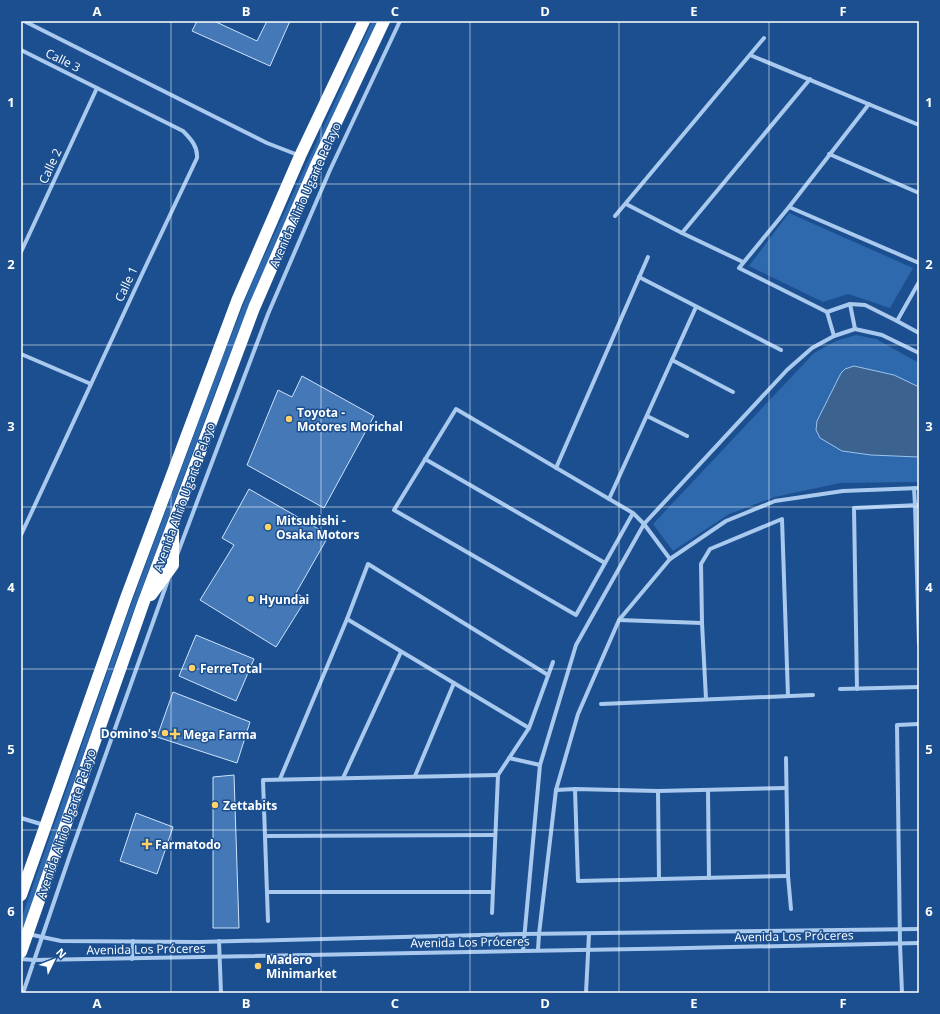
<svg xmlns="http://www.w3.org/2000/svg" width="940" height="1014" font-family="'Open Sans',sans-serif">
	<style>
		.green { fill: #2e69ad }
		.water { fill: #3c6290; stroke: #9cc4f0 }
		.building { fill: #4478b7; stroke: #cfe3fa }
		.lines { fill: none; stroke-linecap: round; stroke-linejoin: round }
		.street { stroke: #a9c9ee; stroke-width: 4 }
		.highway { stroke: #fff; stroke-width: 12 }
		.grid { fill: none; stroke: #fff; stroke-width: 1; stroke-opacity: 0.55 }
		.poi-dot { fill: #ffd166; stroke: #1b4f8f; stroke-width: 1.5 }
		.labels { text-anchor: middle; dominant-baseline: central; stroke-width: 3; stroke-linejoin: round; paint-order: stroke }
		.street-label { font-size: 12px; fill: #fff; stroke: #1b4f8f }
		.poi-label { font-size: 12px; font-weight: bold; fill: #fff; stroke: #1b4f8f; text-anchor: start }
		.neatline { fill: none; stroke: #fff; stroke-width: 1.5 }
		.grid-label { font-size: 13px; text-anchor: middle; font-weight: bold; fill: #fff }
	</style>
	<rect width="100%" height="100%" fill="#1b4f8f"/>
	<g class="green">
		<path d="M372 21H377L276 241 220 379 124 637 21 935V920L126 618 222 359 253 280 273 237Z"/>
		<path d="M789 213 913 268 890 308 848 294 823 302 749 266Z"/>
		<path d="M856 335 876 339 919 363V482L840 483 775 497 729 514 673 551 653 524 814 353 836 341Z"/>
	</g>
	<path class="water" d="M854 366 894 375 919 387V457L871 455 842 451 820 438 816 430 817 421 841 373 845 369Z"/>
	<g class="building">
		<path d="M197 21H214L257 41 267 21H290L270 66 192 31Z"/>
		<path d="M302 376 374 416 324 508 247 465 278 390 292 397Z"/>
		<path d="M249 489 329 535 296 593 306 599 276 647 200 600 234 545 222 538Z"/>
		<path d="M196 635 254 659 236 701 179 676Z"/>
		<path d="M173 692 250 722 237 763 157 737Z"/>
		<path d="M234 775 239 928H213V777Z"/>
		<path d="M136 813 173 827 157 874 120 861Z"/>
	</g>
	<g class="lines">
		<g class="street">
			<path d="M24 21 267 143 298 155"/>
			<path d="M21 50 183 131C191 139 198 147 197 158L143 272 21 535"/>
			<path d="M750 55 919 125"/>
			<path d="M829 154 919 193"/>
			<path d="M626 204 682 233 743 262"/>
			<path d="M789 207 869 104"/>
			<path d="M615 216 764 38"/>
			<path d="M682 233 810 79"/>
			<path d="M21 252 97 88"/>
			<path d="M639 277 781 350"/>
			<path d="M827 312 850 304"/>
			<path d="M897 321 919 333"/>
			<path d="M855 329 850 304 865 305 897 321 919 282"/>
			<path d="M834 336 827 312 739 268 789 207 919 263"/>
			<path d="M21 354 91 384"/>
			<path d="M672 360 733 392"/>
			<path d="M647 416 687 436"/>
			<path d="M425 459 605 563"/>
			<path d="M556 468 648 257"/>
			<path d="M914 488 915 505 919 644"/>
			<path d="M609 499 696 307"/>
			<path d="M633 513 576 615 394 510 456 409 633 513 644 524 670 559"/>
			<path d="M177 555 268 314 330 170 400 21"/>
			<path d="M347 619 529 728"/>
			<path d="M619 620 702 623"/>
			<path d="M840 689 919 687"/>
			<path d="M857 689 854 508 919 505"/>
			<path d="M706 699 702 623 701 564 710 549 782 519 788 696"/>
			<path d="M601 704 813 695"/>
			<path d="M509 758 540 765"/>
			<path d="M786 758 788 876 791 909"/>
			<path d="M415 776 454 683"/>
			<path d="M343 778 401 652"/>
			<path d="M280 779 347 619 368 564 548 675"/>
			<path d="M575 789 578 881 788 876"/>
			<path d="M556 790 575 789 658 791 786 788"/>
			<path d="M708 790 709 878"/>
			<path d="M658 791 659 879"/>
			<path d="M21 818 44 825"/>
			<path d="M265 836 495 835"/>
			<path d="M267 892H492"/>
			<path d="M492 913 498 775 529 728 553 662"/>
			<path d="M268 921 263 780 498 775"/>
			<path d="M28 934 61 941 199 942 523 934 919 929"/>
			<path d="M219 941 221 993"/>
			<path d="M538 950 539 934 556 790 578 714 619 620 670 559 726 521 775 501 843 491 919 488"/>
			<path d="M523 951 540 765 576 645 644 524 787 370 812 348 834 336 855 329 882 335 919 353"/>
			<path d="M21 959 34 960C329 957 624 949 919 943"/>
			<path d="M132 959 133 941"/>
			<path d="M23 993 70 855 168 580"/>
			<path d="M586 993 589 934"/>
			<path d="M902 993 900 944 897 725 919 724"/>
		</g>
		<g class="highway">
			<path d="M151 595 173 565V531"/>
			<path d="M21 895 126 598 237 301 300 156 364 21"/>
			<path d="M21 952 143 604 254 308 317 163 384 21"/>
		</g>
	</g>
	<path class="grid" d="M171 21V993M321 21V993M470 21V993M619 21V993M769 21V993M21 184H919M21 345H919M21 507H919M21 669H919M21 830H919"/>
	<g class="poi-dot">
		<circle cx="289" cy="419" r="4"/>
		<circle cx="268" cy="527" r="4"/>
		<circle cx="251" cy="599" r="4"/>
		<circle cx="192" cy="668" r="4"/>
		<circle cx="165" cy="733" r="4"/>
		<path d="M173 728h4v4h4v4h-4v4h-4v-4h-4v-4h4z"/>
		<circle cx="215" cy="805" r="4"/>
		<path d="M145 838h4v4h4v4h-4v4h-4v-4h-4v-4h4z"/>
		<circle cx="258" cy="966" r="4"/>
	</g>
	<g class="labels">
		<g class="street-label">
			<text transform="translate(63 60) rotate(26)">Calle 3</text>
			<text transform="translate(50 166) rotate(-65)">Calle 2</text>
			<text transform="translate(305 195) rotate(-66)">Avenida Alirio Ugarte Pelayo</text>
			<text transform="translate(126 284) rotate(-65)">Calle 1</text>
			<text transform="translate(184 497) rotate(-70)">Avenida Alirio Ugarte Pelayo</text>
			<text transform="translate(66 824) rotate(-71)">Avenida Alirio Ugarte Pelayo</text>
			<text transform="translate(794 936) rotate(-1)">Avenida Los Próceres</text>
			<text transform="translate(470 942) rotate(-1)">Avenida Los Próceres</text>
			<text transform="translate(146 949) rotate(-1)">Avenida Los Próceres</text>
		</g>
		<g class="poi-label">
			<text x="297" y="412">Toyota -<tspan x="297" dy="14">Motores Morichal</tspan></text>
			<text x="276" y="520">Mitsubishi -<tspan x="276" dy="14">Osaka Motors</tspan></text>
			<text x="259" y="599">Hyundai</text>
			<text x="200" y="668">FerreTotal</text>
			<text x="157" y="733" text-anchor="end">Domino's</text>
			<text x="183" y="734">Mega Farma</text>
			<text x="223" y="805">Zettabits</text>
			<text x="155" y="844">Farmatodo</text>
			<text x="266" y="959">Madero<tspan x="266" dy="14">Minimarket</tspan></text>
		</g>
	</g>
	<rect width="940" height="1014" fill="none" stroke="#1b4f8f" stroke-width="44"/>
	<g transform="translate(54 960) rotate(47)" stroke="#1b4f8f" stroke-width="3" paint-order="stroke">
	<path d="M0-3L7 15L0 10L-7 15Z" fill="#ffffff"/>
	<text y="-6" font-size="11" font-weight="bold" text-anchor="middle" fill="#ffffff">N</text>
	</g>
	<rect x="22" y="22" width="896" height="970" class="neatline"/>
	<g class="grid-label">
		<text x="97" y="16">A</text>
		<text x="246" y="16">B</text>
		<text x="395" y="16">C</text>
		<text x="545" y="16">D</text>
		<text x="694" y="16">E</text>
		<text x="843" y="16">F</text>
		<text x="11" y="107">1</text>
		<text x="929" y="107">1</text>
		<text x="11" y="269">2</text>
		<text x="929" y="269">2</text>
		<text x="11" y="431">3</text>
		<text x="929" y="431">3</text>
		<text x="11" y="592">4</text>
		<text x="929" y="592">4</text>
		<text x="11" y="754">5</text>
		<text x="929" y="754">5</text>
		<text x="11" y="916">6</text>
		<text x="929" y="916">6</text>
		<text x="97" y="1008">A</text>
		<text x="246" y="1008">B</text>
		<text x="395" y="1008">C</text>
		<text x="545" y="1008">D</text>
		<text x="694" y="1008">E</text>
		<text x="843" y="1008">F</text>
	</g>
</svg>
